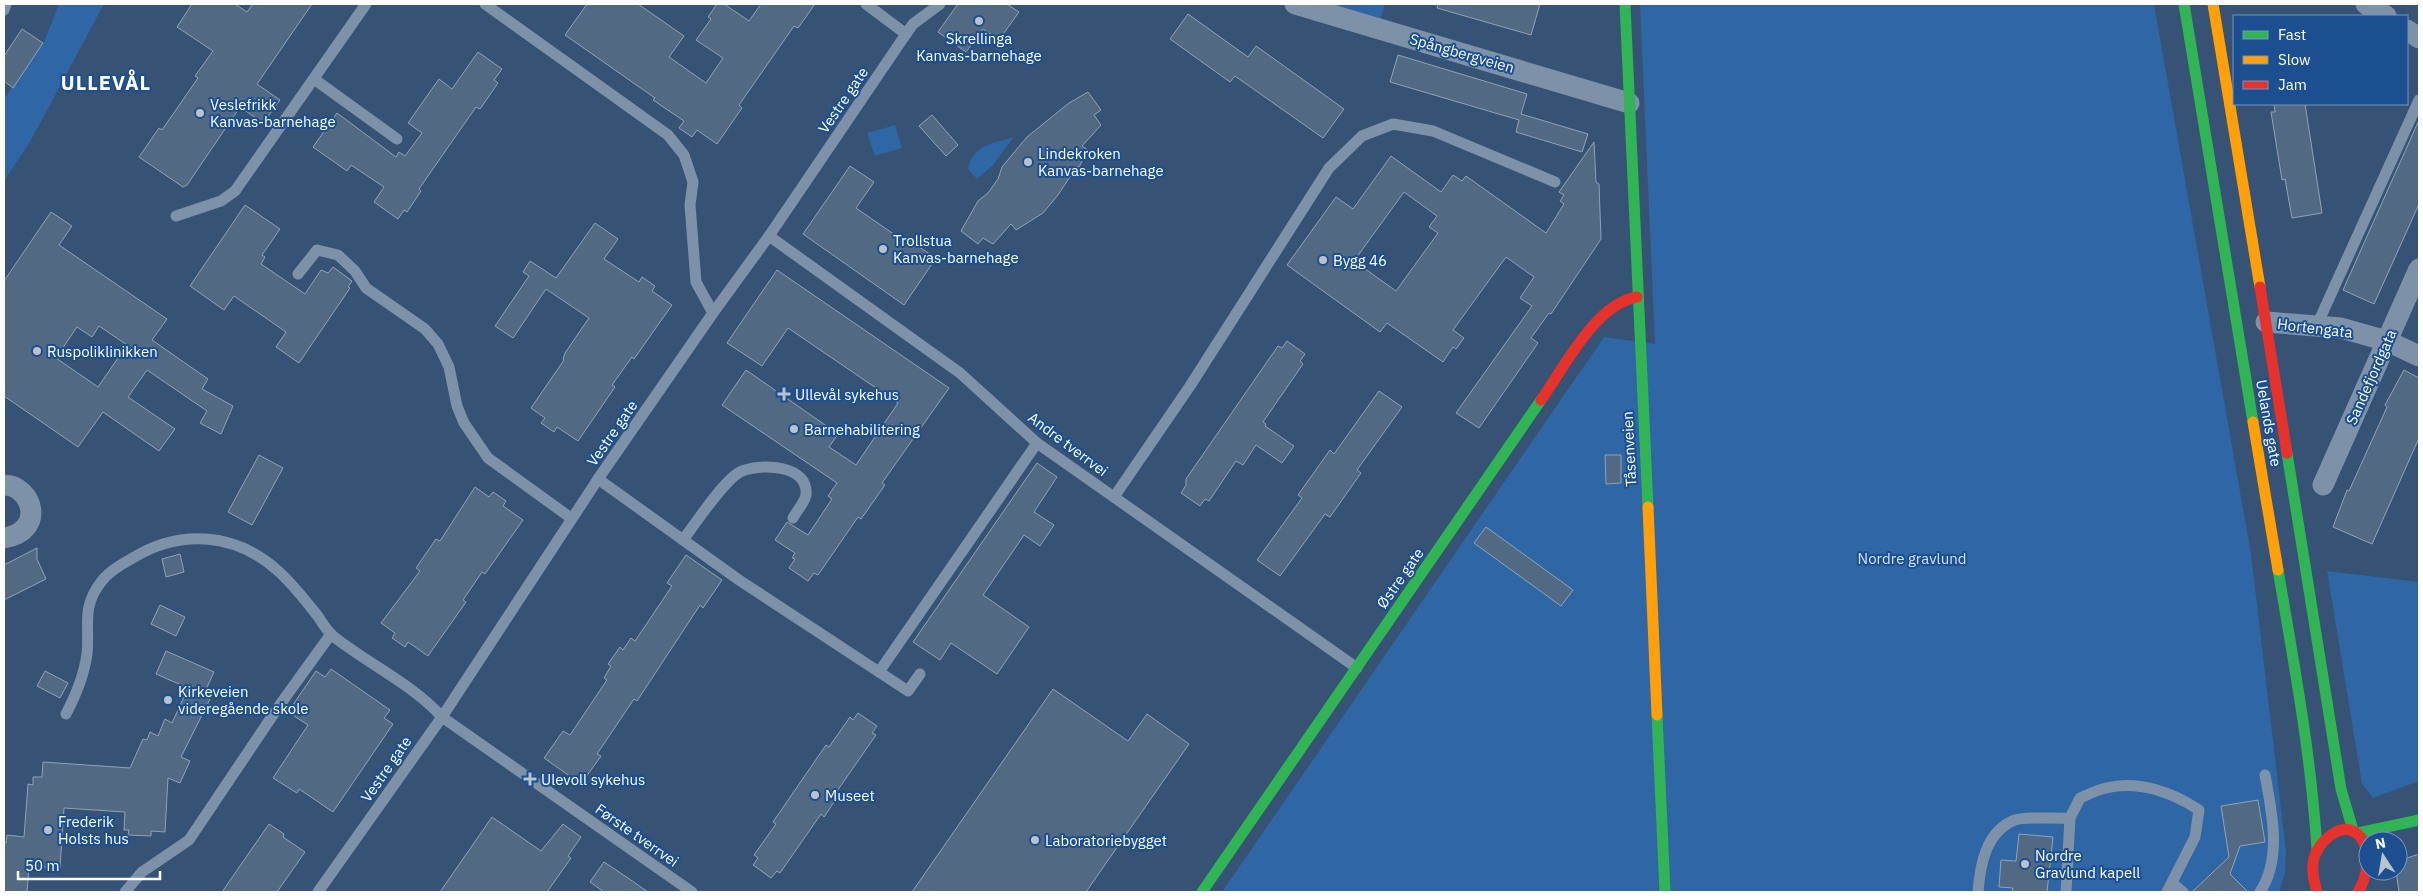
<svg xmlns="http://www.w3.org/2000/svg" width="2423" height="896" font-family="'IBM Plex Sans',sans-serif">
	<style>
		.green { fill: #2f66a5 }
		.building { fill: #526984; stroke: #92a2b6; fill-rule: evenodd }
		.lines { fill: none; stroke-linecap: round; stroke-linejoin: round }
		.lane { stroke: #7d92a8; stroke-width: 11 }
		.street { stroke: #7d92a8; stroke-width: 21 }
		.fast { stroke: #30b455; stroke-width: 11 }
		.slow { stroke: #ff9f0a; stroke-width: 11 }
		.jam { stroke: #e5322d; stroke-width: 11 }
		.poi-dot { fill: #b9c2ce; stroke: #1b4f8f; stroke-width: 2 }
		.labels { text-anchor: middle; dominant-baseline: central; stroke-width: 4; stroke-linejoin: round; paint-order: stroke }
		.poi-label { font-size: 15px; fill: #fff; stroke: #1b4f8f; text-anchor: start }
		.street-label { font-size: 15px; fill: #fff; stroke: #1b4f8f }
		.park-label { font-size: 15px; fill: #cfe3fa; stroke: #1b4f8f }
		.district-label { font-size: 20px; font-weight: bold; letter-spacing: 1px; fill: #fff; stroke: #1b4f8f }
	</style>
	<rect width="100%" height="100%" fill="#365274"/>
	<g class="green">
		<path d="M59 4H104L31 140 4 181V99L44 42Z"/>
		<path d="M1309 4H1385L1379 25Z"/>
		<path d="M1640 4H2154L2251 554 2286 851 2285 873 2279 892H1222L1604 337 1655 344Z"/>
		<path d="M895 125 902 148 875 156 867 133Z"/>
		<path d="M1014 137 992 166 977 179 968 169C973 144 993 144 1014 137Z"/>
		<path d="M2327 571 2419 582V781L2373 798 2362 784Z"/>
	</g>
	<g class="building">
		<path d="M192 4H235L247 12 253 4H312L257 84 280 100 263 123 240 107 187 185 183 187 139 157 159 128 162 130 198 78 195 76 213 51 177 27Z"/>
		<path d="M587 4H638L684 36 669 57 706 83 723 58 696 40 711 19 708 17 717 4H724L749 21 761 4H815L798 28 794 26 739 105 742 108 717 144 697 130 692 137 679 128 684 121 653 100 655 98 565 35Z"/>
		<path d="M958 4H1007L1019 12 999 40 983 29 966 52 938 32Z"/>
		<path d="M1438 4H1540L1531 35 1437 8Z"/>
		<path d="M1188 14 1248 57 1256 46 1344 109 1323 138 1235 76 1230 82 1170 39Z"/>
		<path d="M22 29 43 43 13 88 4 81V56Z"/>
		<path d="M478 52 502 69 494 80 498 83 480 109 476 107 419 189 421 191 407 212 404 210 398 219 374 202 384 187 351 165 347 171 313 147 337 113 396 157 399 152 405 156 422 133 408 123 439 79 452 89Z"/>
		<path d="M1398 55 1527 94 1521 114 1588 134 1582 152 1516 132 1519 120 1390 82Z"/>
		<path d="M1088 92 1101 110 1094 115 1101 125 1082 146 1088 150 1079 167 1077 166 1058 195 1043 213 1016 230 1011 224 993 244 983 238 978 244 961 231 978 201 988 193 998 179 1002 167 1027 137 1069 103Z"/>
		<path d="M2274 104H2305L2322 213 2292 218 2285 179 2282 180 2271 112H2275Z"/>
		<path d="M932 115 958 145 946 156 919 126Z"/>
		<path d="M2419 120V204L2374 304 2343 290Z"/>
		<path d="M1594 142 1596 182 1599 184 1601 239 1551 314 1549 313 1531 338 1538 343 1479 428 1456 413 1532 306 1520 298 1534 277 1506 257 1453 330 1464 338 1456 349 1453 347 1443 362 1387 323 1380 332 1287 265 1336 197 1353 209 1391 156 1441 192 1453 175 1462 181 1466 176 1546 233 1564 204 1560 201 1564 195 1559 192ZM1404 192 1437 216 1429 227 1438 233 1396 291 1354 261Z"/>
		<path d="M850 166 874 182 856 208 908 244 910 241 936 258 904 305 803 234Z"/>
		<path d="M245 205 280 229 262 255 265 257 261 264 305 294 321 270 328 273 333 267 352 281 348 287 350 288 299 363 276 347 286 332 234 296 224 310 190 286Z"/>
		<path d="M51 212 72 226 59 245 167 319 152 340 208 379 202 389 233 406 221 434 200 423 207 411 147 370 128 397 175 429 159 451 103 412 78 447 4 396V281ZM99 326 127 345 98 387 56 358 77 327 92 337Z"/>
		<path d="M595 223 618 239 604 259 639 282 642 277 655 286 652 291 672 305 634 359 632 357 612 385 615 387 578 441 557 427 554 432 541 423 545 418 531 408 564 360 563 359 565 353 589 318 546 289 513 338 495 326 529 276 523 272 530 261 556 278Z"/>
		<path d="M777 270 949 388 882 483 885 485 861 519 858 517 818 575 814 573 808 581 789 568 795 559 792 558 795 553 775 540 787 522 808 535 832 499 828 496 837 483 722 405 746 370 838 434 829 447 856 465 898 403 788 328 762 366 727 343Z"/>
		<path d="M1287 341 1305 354 1300 361 1303 364 1263 422 1266 424 1265 426 1294 446 1282 463 1256 445 1243 465 1236 461 1209 501 1205 499 1200 506 1181 493 1186 485V479L1278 346 1282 348Z"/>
		<path d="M2404 370 2419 378V438L2372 544 2333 527 2347 490 2349 491 2387 407 2385 405Z"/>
		<path d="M1379 391 1402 407 1357 470 1361 473 1330 517 1325 514 1280 576 1257 560 1302 498 1298 495 1330 450 1334 454Z"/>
		<path d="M259 455 283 468 252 525 228 512Z"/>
		<path d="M1605 455H1621V483L1606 484Z"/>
		<path d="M1037 463 1057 477 1034 512 1054 525 1040 546 1024 535 983 595 1029 627 997 674 951 643 940 660 913 642Z"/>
		<path d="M475 487 489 497 493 492 506 501 503 506 523 520 485 574 482 572 463 600 466 602 428 656 408 642 405 647 392 638 395 633 381 623 420 571 416 568 436 539 440 541Z"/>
		<path d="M1486 527 1573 590 1561 606 1474 543Z"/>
		<path d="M37 548V559L46 579 4 600V565Z"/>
		<path d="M180 554 184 572 166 577 162 559Z"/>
		<path d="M686 555 722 580 703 608 700 605 637 701 634 699 597 754 601 756 581 784 544 758 563 731 570 735 607 680 604 678 611 666 608 664 620 647 623 650 631 638 635 641 672 586 667 583Z"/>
		<path d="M160 605 185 617 176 636 151 624Z"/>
		<path d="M166 651 214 672 203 696 210 699 181 757 190 761 180 783 168 778 165 832 151 831V836L128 835 129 830H124L125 812 64 808 60 868 29 866 27 892H4V842L6 843 7 835 24 837 28 784 33 785V777H42L43 762 130 768 143 739 147 740 150 732 158 736 165 719 172 723 188 688 156 674Z"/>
		<path d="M331 669 390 710 384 718 393 724 333 812 299 789 297 793 273 778 308 725 288 712 316 671 325 677Z"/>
		<path d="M45 671 68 683 60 698 37 686Z"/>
		<path d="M1053 689 1128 741 1147 714 1189 744 1086 892H912Z"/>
		<path d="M858 713 877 726 872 733 876 735 835 794 838 796 824 817 821 814 780 873 777 871 771 878 753 865 758 858 754 855 776 824 773 822 826 745 829 747 850 717 853 720Z"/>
		<path d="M2258 800 2265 842 2240 846 2230 874 2248 892H2192L2229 857 2221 806Z"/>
		<path d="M492 817 541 851 563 824 581 837 568 856 571 858 547 892H440Z"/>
		<path d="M269 824 284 834 283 837 305 852 277 892H222Z"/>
		<path d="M2019 834 2053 837 2047 892H2012L2013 888 1999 887 2001 860 2016 861Z"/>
		<path d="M2419 854V892H2399L2396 871H2398V861Z"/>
		<path d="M604 862 628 878 648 892H604L590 882Z"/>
	</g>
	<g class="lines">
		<g class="lane">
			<path d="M485 4 668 135 684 155 693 182 690 205 696 282 713 313"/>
			<path d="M4 10 6 4"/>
			<path d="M906 34 913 24 940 4"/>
			<path d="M314 79 397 139"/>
			<path d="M176 216 221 201 235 191 366 4"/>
			<path d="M769 236 960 373 1037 443 1357 668"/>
			<path d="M298 274 317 250 338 255 355 271 366 288 425 329 438 344 449 367 457 406 464 423 488 458 571 518"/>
			<path d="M2317 325 2419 100"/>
			<path d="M598 479 739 580 908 691 920 674"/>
			<path d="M1114 497 1190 386 1329 168 1362 136 1393 124 1433 131 1555 182"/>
			<path d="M683 540C695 524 726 477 742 471 762 463 809 465 806 495 805 502 796 512 793 518"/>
			<path d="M879 672 1037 443"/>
			<path d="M66 714C76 695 84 676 87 654 90 625 81 608 101 582 108 572 120 565 131 559 179 529 234 532 277 570 292 583 304 599 317 615 322 622 326 630 333 636 368 664 411 683 442 717L692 892"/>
			<path d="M2172 883 2183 892"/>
			<path d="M125 892 142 872 189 840 279 706 331 634"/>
			<path d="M318 892 442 717 598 479 713 313 769 236 906 34 866 4"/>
			<path d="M1978 892C1980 865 1986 831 2015 820 2027 816 2056 819 2070 818"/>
			<path d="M2066 892 2070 818 2080 798C2089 794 2097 790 2106 788 2138 780 2172 792 2199 810L2195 837 2167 892"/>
			<path d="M2260 892C2282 859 2272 812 2265 775"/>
		</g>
		<g class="street">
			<path d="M1295 4 1629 103"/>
			<path d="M2366 4 2386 16"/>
			<path d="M2407 30 2419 38"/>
			<path d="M2266 322 2341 328 2387 341 2419 356"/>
			<path d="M4 485C32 485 47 531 4 538"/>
			<path d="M2323 485 2419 269"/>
		</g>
		<g class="fast">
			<path d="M1625 4 1648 507"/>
			<path d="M2184 4 2253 422"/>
			<path d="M2287 453 2341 789 2353 830"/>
			<path d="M2278 570C2294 663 2311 755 2317 849"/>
			<path d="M1657 715 1665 892"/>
			<path d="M2358 833 2419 820"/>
			<path d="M1202 892 1541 400"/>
		</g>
		<g class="slow">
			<path d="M2213 4 2260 287"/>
			<path d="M2253 422 2278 570"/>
			<path d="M1648 507 1657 715"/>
		</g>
		<g class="jam">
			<path d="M2260 287 2287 453"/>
			<path d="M1541 400C1564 368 1595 304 1637 297"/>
			<path d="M2317 892C2314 881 2311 870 2314 858 2318 844 2338 822 2355 832 2373 844 2368 876 2358 892"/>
		</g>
	</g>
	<g class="poi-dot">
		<circle cx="979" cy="21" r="5"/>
		<circle cx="200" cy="113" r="5"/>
		<circle cx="1028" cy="162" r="5"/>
		<circle cx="883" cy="249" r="5"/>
		<circle cx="1323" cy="260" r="5"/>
		<circle cx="37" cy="351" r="5"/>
		<path d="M781.5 386.5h5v5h5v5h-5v5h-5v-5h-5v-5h5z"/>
		<circle cx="794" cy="429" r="5"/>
		<circle cx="168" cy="700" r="5"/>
		<path d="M527.5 771.5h5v5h5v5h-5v5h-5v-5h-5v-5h5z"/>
		<circle cx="815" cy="795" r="5"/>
		<circle cx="48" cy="830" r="5"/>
		<circle cx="1035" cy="840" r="5"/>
		<circle cx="2025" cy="864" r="5"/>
	</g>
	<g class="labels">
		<g class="poi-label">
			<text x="979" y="38" text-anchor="middle">Skrellinga<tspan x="979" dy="17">Kanvas-barnehage</tspan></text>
			<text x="210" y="104">Veslefrikk<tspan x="210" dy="17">Kanvas-barnehage</tspan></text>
			<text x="1038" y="153">Lindekroken<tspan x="1038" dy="17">Kanvas-barnehage</tspan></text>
			<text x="893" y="240">Trollstua<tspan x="893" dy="17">Kanvas-barnehage</tspan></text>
			<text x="1333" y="260">Bygg 46</text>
			<text x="47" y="351">Ruspoliklinikken</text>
			<text x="795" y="394">Ullevål sykehus</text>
			<text x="804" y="429">Barnehabilitering</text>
			<text x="178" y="691">Kirkeveien<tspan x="178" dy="17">videregående skole</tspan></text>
			<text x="541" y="779">Ulevoll sykehus</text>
			<text x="825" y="795">Museet</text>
			<text x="58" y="821">Frederik<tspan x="58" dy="17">Holsts hus</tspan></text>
			<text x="1045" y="840">Laboratoriebygget</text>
			<text x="2035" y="855">Nordre<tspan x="2035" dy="17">Gravlund kapell</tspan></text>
		</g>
		<g class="street-label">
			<text transform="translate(1462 53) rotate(16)">Spångbergveien</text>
			<text transform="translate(843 100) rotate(-56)">Vestre gate</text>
			<text transform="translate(2315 328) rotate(7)">Hortengata</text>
			<text transform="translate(2371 377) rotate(-66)">Sandefjordgata</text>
			<text transform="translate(2269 423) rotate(80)">Uelands gate</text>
			<text transform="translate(612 433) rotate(-55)">Vestre gate</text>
			<text transform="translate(1068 444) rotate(37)">Andre tverrvei</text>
			<text transform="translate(1629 449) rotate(-93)">Tåsenveien</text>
			<text transform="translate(1400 578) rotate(-55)">Østre gate</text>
			<text transform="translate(386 769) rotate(-55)">Vestre gate</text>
			<text transform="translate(637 835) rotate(35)">Første tverrvei</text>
		</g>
		<g class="park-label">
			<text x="1912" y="558">Nordre gravlund</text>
		</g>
		<g class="district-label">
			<text x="106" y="82">ULLEVÅL</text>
		</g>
	</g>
	<rect width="2423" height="896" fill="none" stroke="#ffffff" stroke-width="10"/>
	<rect x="2233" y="15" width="175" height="90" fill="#1b4f8f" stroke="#7695bc"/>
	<rect x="2243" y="31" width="25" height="8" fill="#30b455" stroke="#7695bc"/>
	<text x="2278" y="40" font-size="15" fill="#ffffff">Fast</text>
	<rect x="2243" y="56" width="25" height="8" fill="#ff9f0a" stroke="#7695bc"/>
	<text x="2278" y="65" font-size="15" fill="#ffffff">Slow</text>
	<rect x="2243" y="81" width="25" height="8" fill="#e5322d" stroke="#7695bc"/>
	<text x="2278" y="90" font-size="15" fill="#ffffff">Jam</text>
	<g transform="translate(2383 856) rotate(348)"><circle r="24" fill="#1b4f8f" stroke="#7695bc"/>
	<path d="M0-4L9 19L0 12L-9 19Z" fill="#b9c2ce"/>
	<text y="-8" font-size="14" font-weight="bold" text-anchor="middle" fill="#ffffff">N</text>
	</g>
	<path d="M18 871v8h142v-8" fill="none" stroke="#ffffff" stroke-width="2.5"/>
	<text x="25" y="871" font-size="15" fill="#ffffff" stroke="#1b4f8f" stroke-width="4" paint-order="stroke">50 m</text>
</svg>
